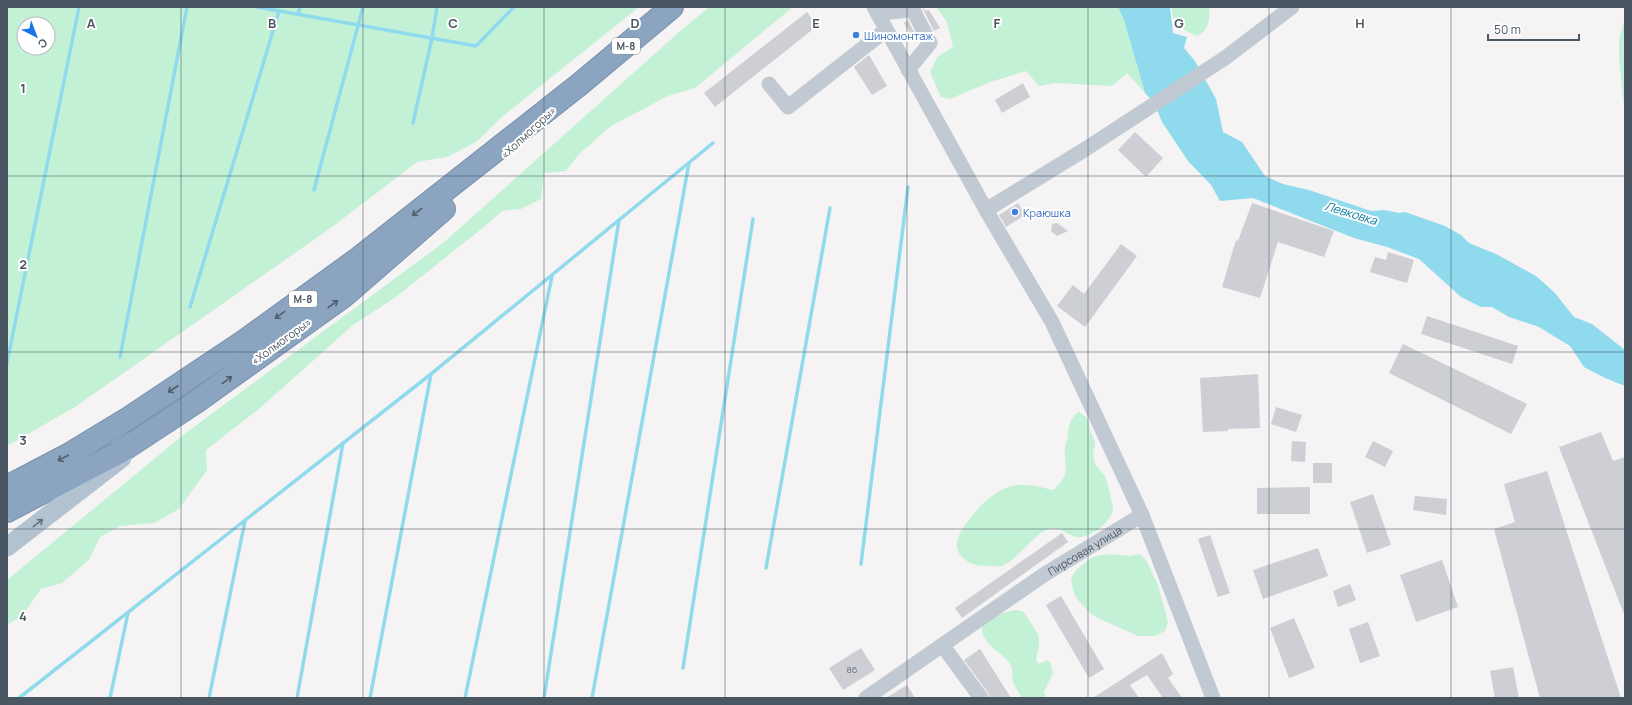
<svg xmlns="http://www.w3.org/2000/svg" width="1632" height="705" font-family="Manrope,sans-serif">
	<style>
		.green { fill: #c3f1d5; fill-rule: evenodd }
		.water { fill: #90daee }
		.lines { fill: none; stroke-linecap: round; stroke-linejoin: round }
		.stream { stroke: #90daee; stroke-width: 3.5 }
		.building { fill: #cdcfd5 }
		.highway-casing { stroke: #7690ad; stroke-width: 24 }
		.minor { stroke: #c1cad2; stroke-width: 15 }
		.major { stroke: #b3c2d1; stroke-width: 19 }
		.highway { stroke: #8ba5c1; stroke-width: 22 }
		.oneway { stroke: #505e6b }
		.oneway2 { stroke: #64717d }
		.grid { fill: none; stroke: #4a5661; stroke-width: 1; stroke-opacity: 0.55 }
		.shop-dot { fill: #3f7fe0; stroke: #fff; stroke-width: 1.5 }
		.labels { text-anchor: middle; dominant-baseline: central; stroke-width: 4; stroke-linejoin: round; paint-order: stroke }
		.number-label { font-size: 9px; fill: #6b747e }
		.shield { fill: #fff; stroke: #808990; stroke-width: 1 }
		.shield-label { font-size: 10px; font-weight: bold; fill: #4a5661 }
		.shop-label { font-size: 11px; fill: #366cbe; stroke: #fff; text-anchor: start }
		.street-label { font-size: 11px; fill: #4a5661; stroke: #fff }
		.water-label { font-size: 12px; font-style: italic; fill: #0c7c9b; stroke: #fff }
		.grid-label { font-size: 13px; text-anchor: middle; font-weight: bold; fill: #4a5661; stroke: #fff; stroke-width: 4; stroke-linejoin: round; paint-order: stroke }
	</style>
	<rect width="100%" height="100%" fill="#f5f3f3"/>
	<g class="green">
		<path d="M7 7H639L503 116 476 142 447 157 417 162 332 227 75 407 7 446ZM24 24H48V48H24Z"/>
		<path d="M709 7H793L695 88 668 96 611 126 579 154 566 171 544 173 541 199 521 209 502 211 490 222 396 297 353 325 260 408 206 450 207 470 179 509 154 523 120 526 100 537 89 560 62 583 41 589 22 616 7 625V580L187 432 443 243 678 33Z"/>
		<path d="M936 7H1118L1124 20 1145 93 1127 73 1112 86 1055 83 1039 86 1026 71 990 82 950 99 941 97 930 72 937 57 953 47 947 22Z"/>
		<path d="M1172 7H1209C1210 20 1209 30 1197 36 1183 30 1171 24 1172 7Z"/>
		<path d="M1625 17V114L1619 60V40Z"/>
		<path d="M1078 412C1090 418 1088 421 1091 433 1092 436 1094 439 1095 442 1095 448 1092 453 1094 460 1095 467 1102 471 1105 477 1107 480 1113 505 1113 509 1113 511 1111 515 1110 517 1104 527 1089 538 1077 537 1066 535 1063 526 1049 529 1033 534 1019 559 1002 566 998 567 991 566 987 566 980 566 972 565 967 561 961 557 956 551 957 543 958 533 967 522 973 515 985 499 1005 483 1026 485 1035 485 1044 488 1053 490 1072 473 1064 467 1065 447 1066 443 1068 439 1068 434 1069 424 1070 419 1078 412Z"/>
		<path d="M1111 554 1131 556 1140 554 1146 560 1158 585 1168 622 1165 631 1155 636H1138L1100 619 1091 614 1077 599 1073 590 1071 580 1075 571 1088 560 1096 556Z"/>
		<path d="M1016 610 1024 612 1039 636V646L1036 660 1039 664 1047 660 1050 662 1053 673 1044 692 1046 698H1022C1019 692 1015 688 1013 681 1012 677 1013 671 1011 666 1004 651 977 644 983 624 993 617 1003 612 1016 610Z"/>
	</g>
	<path class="water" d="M1118 7H1170L1173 33 1187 37 1184 48 1195 61 1216 99 1223 132 1242 142 1265 176 1283 184 1309 190 1371 211 1384 210 1399 213 1405 212 1445 226 1461 235 1469 243 1496 254 1536 276 1555 293 1574 317 1592 324 1625 350V386L1605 378 1584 367 1570 346 1539 327 1509 317 1492 307H1481L1461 297 1419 259 1387 247 1354 238 1253 198 1220 201 1211 185 1188 161 1162 122 1154 102 1145 93 1124 20Z"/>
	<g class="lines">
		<g class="stream">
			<path d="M257 7 476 46 514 7"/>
			<path d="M298 14 300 7"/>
			<path d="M413 123 432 38 437 7"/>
			<path d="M314 190 363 7"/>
			<path d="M190 307 279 11"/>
			<path d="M120 357 187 7"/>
			<path d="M7 363 79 7"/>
			<path d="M861 564 908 187"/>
			<path d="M766 568 830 208"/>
			<path d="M683 668 753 219"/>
			<path d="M19 698 431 374 713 143"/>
			<path d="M110 698 128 613"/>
			<path d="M209 698 245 521"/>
			<path d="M297 698 343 443"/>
			<path d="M370 698 431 374"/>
			<path d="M465 698 552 276"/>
			<path d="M544 698 619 220"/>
			<path d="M592 698 689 163"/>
		</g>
	</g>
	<g class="building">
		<path d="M922 7 926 11 929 10 940 28 934 31Z"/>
		<path d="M807 12 817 26 715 107 704 93Z"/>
		<path d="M908 20 918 40 915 42 904 23Z"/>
		<path d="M869 55 887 86 872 95 854 67Z"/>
		<path d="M1023 83 1030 97 1002 113 995 100Z"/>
		<path d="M1135 132 1163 158 1146 177 1118 150Z"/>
		<path d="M1018 203 1025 215 1006 227 999 215Z"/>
		<path d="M1252 203 1334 231 1324 257 1278 242 1260 298 1222 287 1236 240 1238 241Z"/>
		<path d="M1057 223 1068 231 1057 236 1051 231 1052 224Z"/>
		<path d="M1121 244 1137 256 1085 327 1057 306 1073 285 1084 294Z"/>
		<path d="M1388 252 1414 260 1407 283 1370 272 1375 257 1386 260Z"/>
		<path d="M1427 316 1518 346 1512 364 1421 334Z"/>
		<path d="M1403 344 1527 404 1511 434 1389 373Z"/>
		<path d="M1258 374 1260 428 1228 429V431L1203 432 1200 378Z"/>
		<path d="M1276 407 1302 415 1296 432 1271 424Z"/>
		<path d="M1601 432 1613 461 1625 457 1624 614 1559 447Z"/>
		<path d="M1292 441 1306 442 1305 462 1291 461Z"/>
		<path d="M1373 441 1393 451 1385 467 1365 457Z"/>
		<rect x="1313" y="463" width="19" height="20"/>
		<path d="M1547 471 1621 698H1540L1494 529 1515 522 1504 484Z"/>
		<path d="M1310 487V514H1257V488Z"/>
		<path d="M1373 494 1391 545 1367 553 1350 502Z"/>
		<path d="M1415 496 1447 499 1446 515 1413 510Z"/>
		<path d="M1062 533 1068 542 962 618 955 608Z"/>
		<path d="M1210 535 1230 593 1218 597 1198 539Z"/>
		<path d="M1318 548 1328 576 1263 599 1253 570Z"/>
		<path d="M1442 560 1458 607 1416 622 1400 575Z"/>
		<path d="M1350 584 1356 600 1338 607 1333 591Z"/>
		<path d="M1061 596 1104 669 1089 678 1046 605Z"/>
		<path d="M1294 618 1315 668 1289 678 1270 628Z"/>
		<path d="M1368 622 1380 656 1360 663 1349 629Z"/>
		<path d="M861 648 875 670 843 690 829 668Z"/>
		<path d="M980 649 1011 698H990L988 693 964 660Z"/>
		<path d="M1162 653 1173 674 1168 678 1182 698H1163L1147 675 1130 685 1139 698H1093Z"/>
		<path d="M1513 667 1519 698H1495L1490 671Z"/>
		<path d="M907 685 915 698H886Z"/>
	</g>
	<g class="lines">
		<g class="highway-casing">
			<g id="highway">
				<path d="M7 487 68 455 129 418 243 342 359 258 580 84 672 7"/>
				<path d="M7 511 120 452 196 402 344 296 444 209"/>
			</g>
		</g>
		<g class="minor">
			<path d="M874 7 986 210 1052 322 1142 515 1213 698"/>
			<path d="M877 13 913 10 930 43 908 70"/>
			<path d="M769 84 788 107 886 30"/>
			<path d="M986 210 1084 150 1225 58 1292 7"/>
			<path d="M943 646 981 698"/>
			<path id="s1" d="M866 698 1045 574 1142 515"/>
		</g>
		<path class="major" d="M7 547 122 458"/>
		<use href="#highway" class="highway"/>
	</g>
	<defs><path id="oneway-shaft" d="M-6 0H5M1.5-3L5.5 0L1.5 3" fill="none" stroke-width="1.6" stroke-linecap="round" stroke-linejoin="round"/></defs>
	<g class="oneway">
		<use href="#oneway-shaft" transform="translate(417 212) rotate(142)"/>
		<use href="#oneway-shaft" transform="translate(333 304) rotate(-36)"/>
		<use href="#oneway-shaft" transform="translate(280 315) rotate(144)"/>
		<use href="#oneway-shaft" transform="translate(227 380) rotate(-36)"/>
		<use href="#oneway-shaft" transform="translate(173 389) rotate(147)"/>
		<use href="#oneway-shaft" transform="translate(63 458) rotate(152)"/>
	</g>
	<use class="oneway2" href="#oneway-shaft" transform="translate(38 523) rotate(-38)"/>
	<path class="grid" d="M181 7V698M363 7V698M544 7V698M725 7V698M907 7V698M1088 7V698M1269 7V698M1451 7V698M7 176H1625M7 352H1625M7 529H1625"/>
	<g class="shop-dot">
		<circle cx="856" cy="35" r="4"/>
		<circle cx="1015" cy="212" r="4"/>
	</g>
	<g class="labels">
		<g class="number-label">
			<text x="852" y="669">86</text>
		</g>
		<g class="shield">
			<rect x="612" y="38" width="28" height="16" rx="3"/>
			<rect x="289" y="291" width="28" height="16" rx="3"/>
		</g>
		<g class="shield-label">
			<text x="626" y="46">М-8</text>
			<text x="303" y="299">М-8</text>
		</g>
		<g class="shop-label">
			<text x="864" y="35">Шиномонтаж</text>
			<text x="1023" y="212">Краюшка</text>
		</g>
		<g class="street-label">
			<text transform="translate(528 132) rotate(-43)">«Холмогоры»</text>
			<text transform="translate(281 341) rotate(-36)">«Холмогоры»</text>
			<text stroke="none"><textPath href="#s1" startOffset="264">Пирсовая улица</textPath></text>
		</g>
		<g class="water-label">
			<text transform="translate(1351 213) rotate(17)">Левковка</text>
		</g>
	</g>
	<g class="grid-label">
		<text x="91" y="28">A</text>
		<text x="272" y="28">B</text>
		<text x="453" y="28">C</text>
		<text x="635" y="28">D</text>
		<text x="816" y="28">E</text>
		<text x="997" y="28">F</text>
		<text x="1179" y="28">G</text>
		<text x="1360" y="28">H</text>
		<text x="23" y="93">1</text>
		<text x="23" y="269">2</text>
		<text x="23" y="445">3</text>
		<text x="23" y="621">4</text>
	</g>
	<rect width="1632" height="705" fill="none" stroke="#4a5661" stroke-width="16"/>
	<g transform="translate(36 36) rotate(138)"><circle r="19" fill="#ffffff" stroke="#b7bbc0"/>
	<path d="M0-3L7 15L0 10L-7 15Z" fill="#1a73e8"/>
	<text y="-6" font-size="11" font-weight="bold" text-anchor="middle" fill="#4a5661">С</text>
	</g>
	<path d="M1488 34v6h91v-6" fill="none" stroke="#4a5661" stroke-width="2"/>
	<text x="1494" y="34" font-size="12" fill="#4a5661" stroke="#ffffff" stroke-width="3" paint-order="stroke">50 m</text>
</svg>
